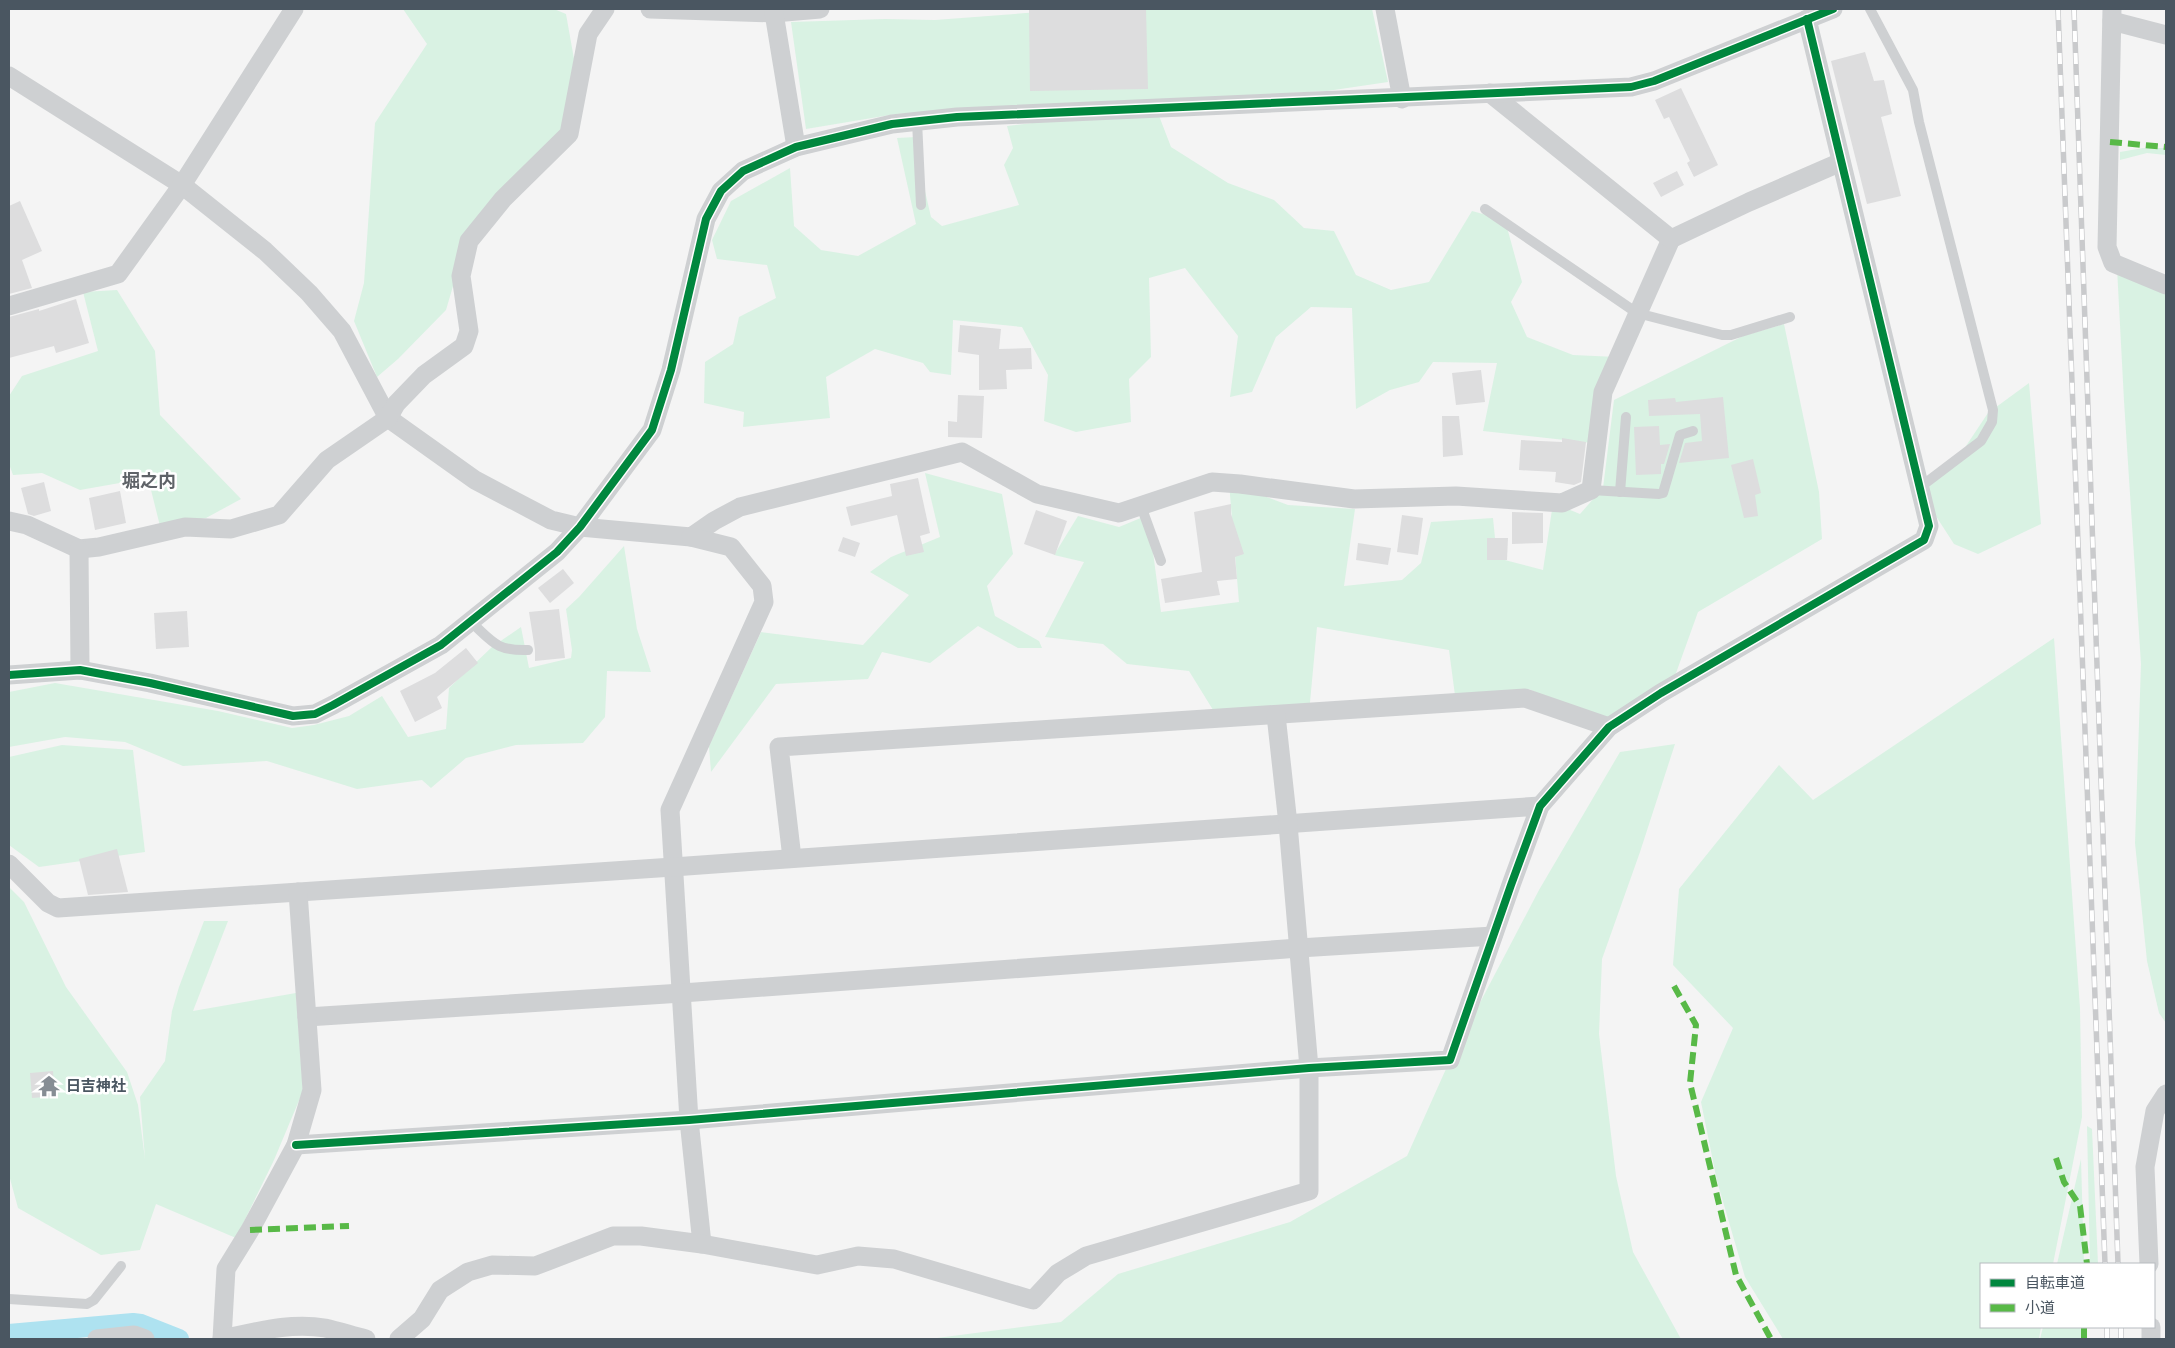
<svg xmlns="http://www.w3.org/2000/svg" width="2175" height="1348" font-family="Jost,'Noto Sans JP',sans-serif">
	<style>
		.green { fill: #d9f2e3 }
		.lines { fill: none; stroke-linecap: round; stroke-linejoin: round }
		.canal { stroke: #aee2f0; stroke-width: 20 }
		.building { fill: #ddddde }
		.lane { stroke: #ced0d2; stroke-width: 10 }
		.street { stroke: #ced0d2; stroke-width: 19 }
		.rail-casing { stroke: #c9cacc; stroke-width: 5.5 }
		.rail { stroke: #fff; stroke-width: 4; stroke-dasharray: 11; stroke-linecap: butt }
		.quiet { stroke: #58b947; stroke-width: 6; stroke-dasharray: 12 6; stroke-linecap: butt }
		.cycleway-casing { stroke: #fff; stroke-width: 11 }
		.cycleway { stroke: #00873e; stroke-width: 8 }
		.labels { text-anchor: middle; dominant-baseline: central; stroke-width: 5; stroke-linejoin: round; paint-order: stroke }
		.poi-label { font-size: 15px; font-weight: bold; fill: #4a5661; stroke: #fff; text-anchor: start }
		.quarter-label { font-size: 18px; font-weight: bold; fill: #5f6368; stroke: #fff }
	</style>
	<rect width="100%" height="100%" fill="#f4f4f4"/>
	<g class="green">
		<path d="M403 9H554L566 14 574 59 561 135 470 228 446 310 398 359 377 377 354 321 364 283 375 123 427 44Z"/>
		<path d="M1079 9H1372L1388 82 1327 91 896 114 806 129 791 22 885 19 935 20Z"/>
		<path d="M1156 108 1171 147 1228 183 1274 200 1304 228 1334 231 1356 275 1391 290 1429 282 1472 211 1505 220 1522 282 1511 302 1527 337 1573 355 1617 357 1592 443 1483 431 1497 363 1433 362 1419 382 1390 390 1356 409 1352 308 1311 307 1276 337 1252 392 1230 397 1238 336 1185 268 1149 278 1151 357 1129 379 1131 422 1076 432 1044 421 1048 375 1022 327 953 320 951 375 930 372 923 363 875 349 826 377 830 418 743 427 744 412 704 403 705 362 733 344 739 317 776 298 767 265 717 259 712 240 731 201 790 168 794 226 821 250 858 256 916 224 897 138 916 137 921 174 931 217 942 226 1019 205 1004 165 1013 148 1007 126Z"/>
		<path d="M2143 148H2166V155L2147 153 2120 160V152Z"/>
		<path d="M2117 268 2166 292V1023L2159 1013 2147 961 2135 843 2141 664 2124 401Z"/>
		<path d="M117 290 155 351 160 415 241 499 206 518 160 526 148 478 80 490 42 473 13 475 9 464V396L22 376 98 351 83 292Z"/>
		<path d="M1784 324 1819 492 1822 539 1698 612 1671 687 1609 727 1529 689 1456 703 1449 650 1317 627 1309 713 1218 718 1189 671 1127 664 1103 644 1045 637 1084 562 1054 555 1078 516 1119 527 1148 515 1161 612 1239 602 1229 483 1288 505 1355 509 1344 586 1402 580 1421 563 1431 522 1493 518 1497 558 1543 570 1553 503 1580 514 1603 488 1614 400 1743 336Z"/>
		<path d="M2029 383 2041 524 1978 554 1954 544 1921 493 1952 467 1988 413Z"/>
		<path d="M925 473 1002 494 1013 554 987 586 995 616 1039 641 1042 648H1018L978 626 930 663 882 652 868 679 776 684 711 772 709 746 761 632 863 645 909 595 870 572 891 557 940 537Z"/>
		<path d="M624 546 637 629 651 672 607 671 605 717 583 743 516 745 466 758 431 788 422 780 357 789 267 761 183 766 125 742 65 737 9 747V692L55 683 218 711 292 728 314 725 349 716 382 696 408 737 446 729 449 688 492 647 521 627 529 668 571 658 572 650 566 609 579 597Z"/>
		<path d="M2054 638 2080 1008 2082 1117 2053 1264H1981V1327H2041L2039 1339H1783L1745 1277 1717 1181 1701 1102 1733 1028 1673 965 1679 889 1779 765 1813 800Z"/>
		<path d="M1675 744 1640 852 1602 959 1599 1034 1616 1176 1633 1252 1681 1339H929L1061 1322 1118 1274 1290 1222 1407 1156 1450 1060 1539 890 1620 752Z"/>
		<path d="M62 745 133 750 145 852 39 867 9 845V757Z"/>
		<path d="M9 887 24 902 66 987 127 1072 138 1105 145 1159 140 1097 165 1061 172 1011 179 987 204 921H228L193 1011 296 993 303 1091 274 1160 236 1238 156 1204 140 1250 101 1255 18 1208 9 1175Z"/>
		<path d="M2087 1126 2092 1129 2098 1264H2090Z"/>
		<path d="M2081 1159 2084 1264H2057Z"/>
		<path d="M2043 1327H2086V1339H2040Z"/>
	</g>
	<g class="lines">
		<path class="canal" d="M9 1334 133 1323 141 1324 179 1339"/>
	</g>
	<g class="building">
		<path d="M1146 9 1148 89 1030 91 1029 10Z"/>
		<path d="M1865 52 1874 81 1884 80 1892 114 1881 117 1901 196 1867 204 1831 61Z"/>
		<path d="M1681 88 1718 165 1694 177 1687 163 1690 161 1669 117 1664 119 1655 100Z"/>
		<path d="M1677 171 1684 185 1661 197 1653 183Z"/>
		<path d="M20 201 42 251 22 260 32 288 9 294V206Z"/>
		<path d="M76 299 89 343 56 353 54 346 9 358V317L39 309V311Z"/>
		<path d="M960 325 1001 329 999 349 1031 348 1032 369 1006 370 1007 389 979 390V355L958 352Z"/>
		<path d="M1481 370 1485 402 1456 405 1452 373Z"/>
		<path d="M958 395 984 396 982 438 948 437V421L957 422Z"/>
		<path d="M1723 397 1729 458 1679 463 1685 443 1702 441 1700 414 1649 416 1648 400 1675 398 1676 402Z"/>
		<path d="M1442 416H1459L1463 455 1443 457Z"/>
		<path d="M1659 426 1660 445 1670 444 1664 464H1661V474L1636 475 1634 427Z"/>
		<path d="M1562 438 1586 442 1581 482 1574 485 1555 482 1556 472 1519 470 1521 440 1562 442Z"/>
		<path d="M1753 459 1761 493 1755 495 1758 516 1744 518 1731 465Z"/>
		<path d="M918 478 930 533 920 536 924 552 906 556 897 515 851 526 846 507 892 496 890 484Z"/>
		<path d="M44 482 51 511 34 516 28 514 21 488Z"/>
		<path d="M120 491 126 523 95 530 89 498Z"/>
		<path d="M1231 504V514L1244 554 1235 557 1237 579 1217 581 1220 595 1165 603 1161 579 1202 572 1194 512Z"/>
		<path d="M1036 510 1067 521 1055 555 1024 544Z"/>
		<path d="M1512 512 1543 513V543L1512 544Z"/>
		<path d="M1402 515 1423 518 1418 555 1397 552Z"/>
		<path d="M843 537 860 543 855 557 838 551Z"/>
		<path d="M1487 538H1508L1507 560H1487Z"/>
		<path d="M1358 543 1391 548 1388 565 1356 560Z"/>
		<path d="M563 569 574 583 550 603 538 588Z"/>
		<path d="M559 609 565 658 535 661V650L529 612Z"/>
		<path d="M187 611 189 647 156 649 154 613Z"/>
		<path d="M466 648 478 663 437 697 442 708 415 722 400 691 435 673Z"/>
		<path d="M117 849 128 892 88 895 79 859Z"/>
		<path d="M53 1071 55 1096 32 1098 30 1073Z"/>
	</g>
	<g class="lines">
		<g class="lane">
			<path d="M1870 9 1913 90 1919 122 1993 410 1992 422 1981 441 1919 488"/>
			<path d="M917 121 921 205"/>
			<path d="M1485 209 1637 313 1722 335H1731L1790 317"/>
			<path d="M1591 490 1659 494 1663 493 1680 435 1693 431"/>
			<path d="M1620 492 1626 417"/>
			<path d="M1141 506 1161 561"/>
			<path d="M471 622C493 642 496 651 528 650"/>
			<path d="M9 1299 87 1304 94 1300 121 1266"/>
		</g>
		<g class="street">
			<path d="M650 9 774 13 820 9"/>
			<path d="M1385 9 1402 99"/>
			<path d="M2112 9 2107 247 2113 263 2166 285"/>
			<path d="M774 13 796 147"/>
			<path d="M2112 21 2166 35"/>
			<path d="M9 76 182 185 265 251 309 293 342 331 388 418 475 480 551 520 580 527 691 537 714 521 740 507 962 452 1037 494 1119 513 1212 482 1240 484 1354 499 1456 496 1562 503 1591 490 1603 392 1671 239"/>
			<path d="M1490 93 1671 239 1749 202 1841 162"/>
			<path d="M9 306 118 274 182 185 294 9"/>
			<path d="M9 521 27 525 79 549 99 547 185 527 231 529 279 515 327 460 388 418 396 404 424 375 464 346 469 331 461 276 469 241 503 199 569 134 588 34 605 9"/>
			<path d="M691 537 731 547 762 586 764 602 670 810 689 1120 702 1244"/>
			<path d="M79 549 80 670"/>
			<path d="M9 675 80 670 150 683 293 716 315 714 333 705 441 645 557 552 580 527 652 430 671 370 706 219 721 191 743 171 796 147 892 124 957 117 1631 87 1654 81 1833 9"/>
			<path d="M792 858 779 747 1525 698 1609 727"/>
			<path d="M9 864 48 903 58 908 673 867 1540 806"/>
			<path d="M307 1017 682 993 1299 948 1493 936"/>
			<path d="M296 1145 689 1120 1309 1068 1450 1060 1511 885 1540 806 1609 727 1661 693 1924 540 1929 526 1807 19"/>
			<path d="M2149 1264 2145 1167 2155 1111 2166 1094"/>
			<path d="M2151 1327V1339"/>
			<path d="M97 1339 134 1335 145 1339"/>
			<path d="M222 1339 226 1269 250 1230 296 1145 312 1090 298 892"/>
			<path d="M222 1339C256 1332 290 1322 325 1328 339 1331 353 1336 366 1339"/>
			<path d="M399 1339 422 1319 440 1290 468 1272 492 1265 535 1266 613 1236H641L702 1244 817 1265 858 1256 894 1259 1033 1300 1058 1273 1086 1256 1309 1191V1068L1288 824 1276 715"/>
		</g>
		<g class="rail-casing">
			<g id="rail">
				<path d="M2058 9 2105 1264"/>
				<path d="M2074 9 2118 1264"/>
				<path d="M2107 1327V1339"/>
				<path d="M2121 1327V1339"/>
			</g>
		</g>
		<use href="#rail" class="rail"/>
		<g class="quiet">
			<path d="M2110 142 2166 147"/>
			<path d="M1674 986 1696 1025 1690 1083 1736 1275 1771 1339"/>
			<path d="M2056 1158 2064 1182 2080 1206 2087 1264"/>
			<path d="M250 1230 349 1226"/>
			<path d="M2084 1339V1327"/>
		</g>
		<g class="cycleway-casing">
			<g id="cycleway">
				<path d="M9 675 80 670 150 683 293 716 315 714 333 705 441 645 557 552 580 527 652 430 671 370 706 219 721 191 743 171 796 147 892 124 957 117 1631 87 1654 81 1833 9"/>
				<path d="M296 1145 689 1120 1309 1068 1450 1060 1511 885 1540 806 1609 727 1661 693 1924 540 1929 526 1807 19"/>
			</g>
		</g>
		<use href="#cycleway" class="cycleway"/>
	</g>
	<defs>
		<g id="temple-bare" transform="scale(1.725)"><path d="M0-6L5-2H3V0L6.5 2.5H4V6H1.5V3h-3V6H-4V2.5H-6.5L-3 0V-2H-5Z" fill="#868d94" stroke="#fff" stroke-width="2.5" paint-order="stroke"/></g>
	</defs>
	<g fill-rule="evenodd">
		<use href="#temple-bare" x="49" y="1086"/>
	</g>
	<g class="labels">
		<g class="poi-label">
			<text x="66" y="1086">日吉神社</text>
		</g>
		<g class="quarter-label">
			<text x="149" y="481">堀之内</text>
		</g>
	</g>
	<rect width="2175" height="1348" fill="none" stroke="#4a5661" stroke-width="20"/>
	<rect x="1980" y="1263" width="175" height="65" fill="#ffffff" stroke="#b7bbc0"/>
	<rect x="1990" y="1279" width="25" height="8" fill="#00873e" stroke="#b7bbc0"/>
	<text x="2025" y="1288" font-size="15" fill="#4a5661">自転車道</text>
	<rect x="1990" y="1304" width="25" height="8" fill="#58b947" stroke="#b7bbc0"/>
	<text x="2025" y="1313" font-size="15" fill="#4a5661">小道</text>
</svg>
